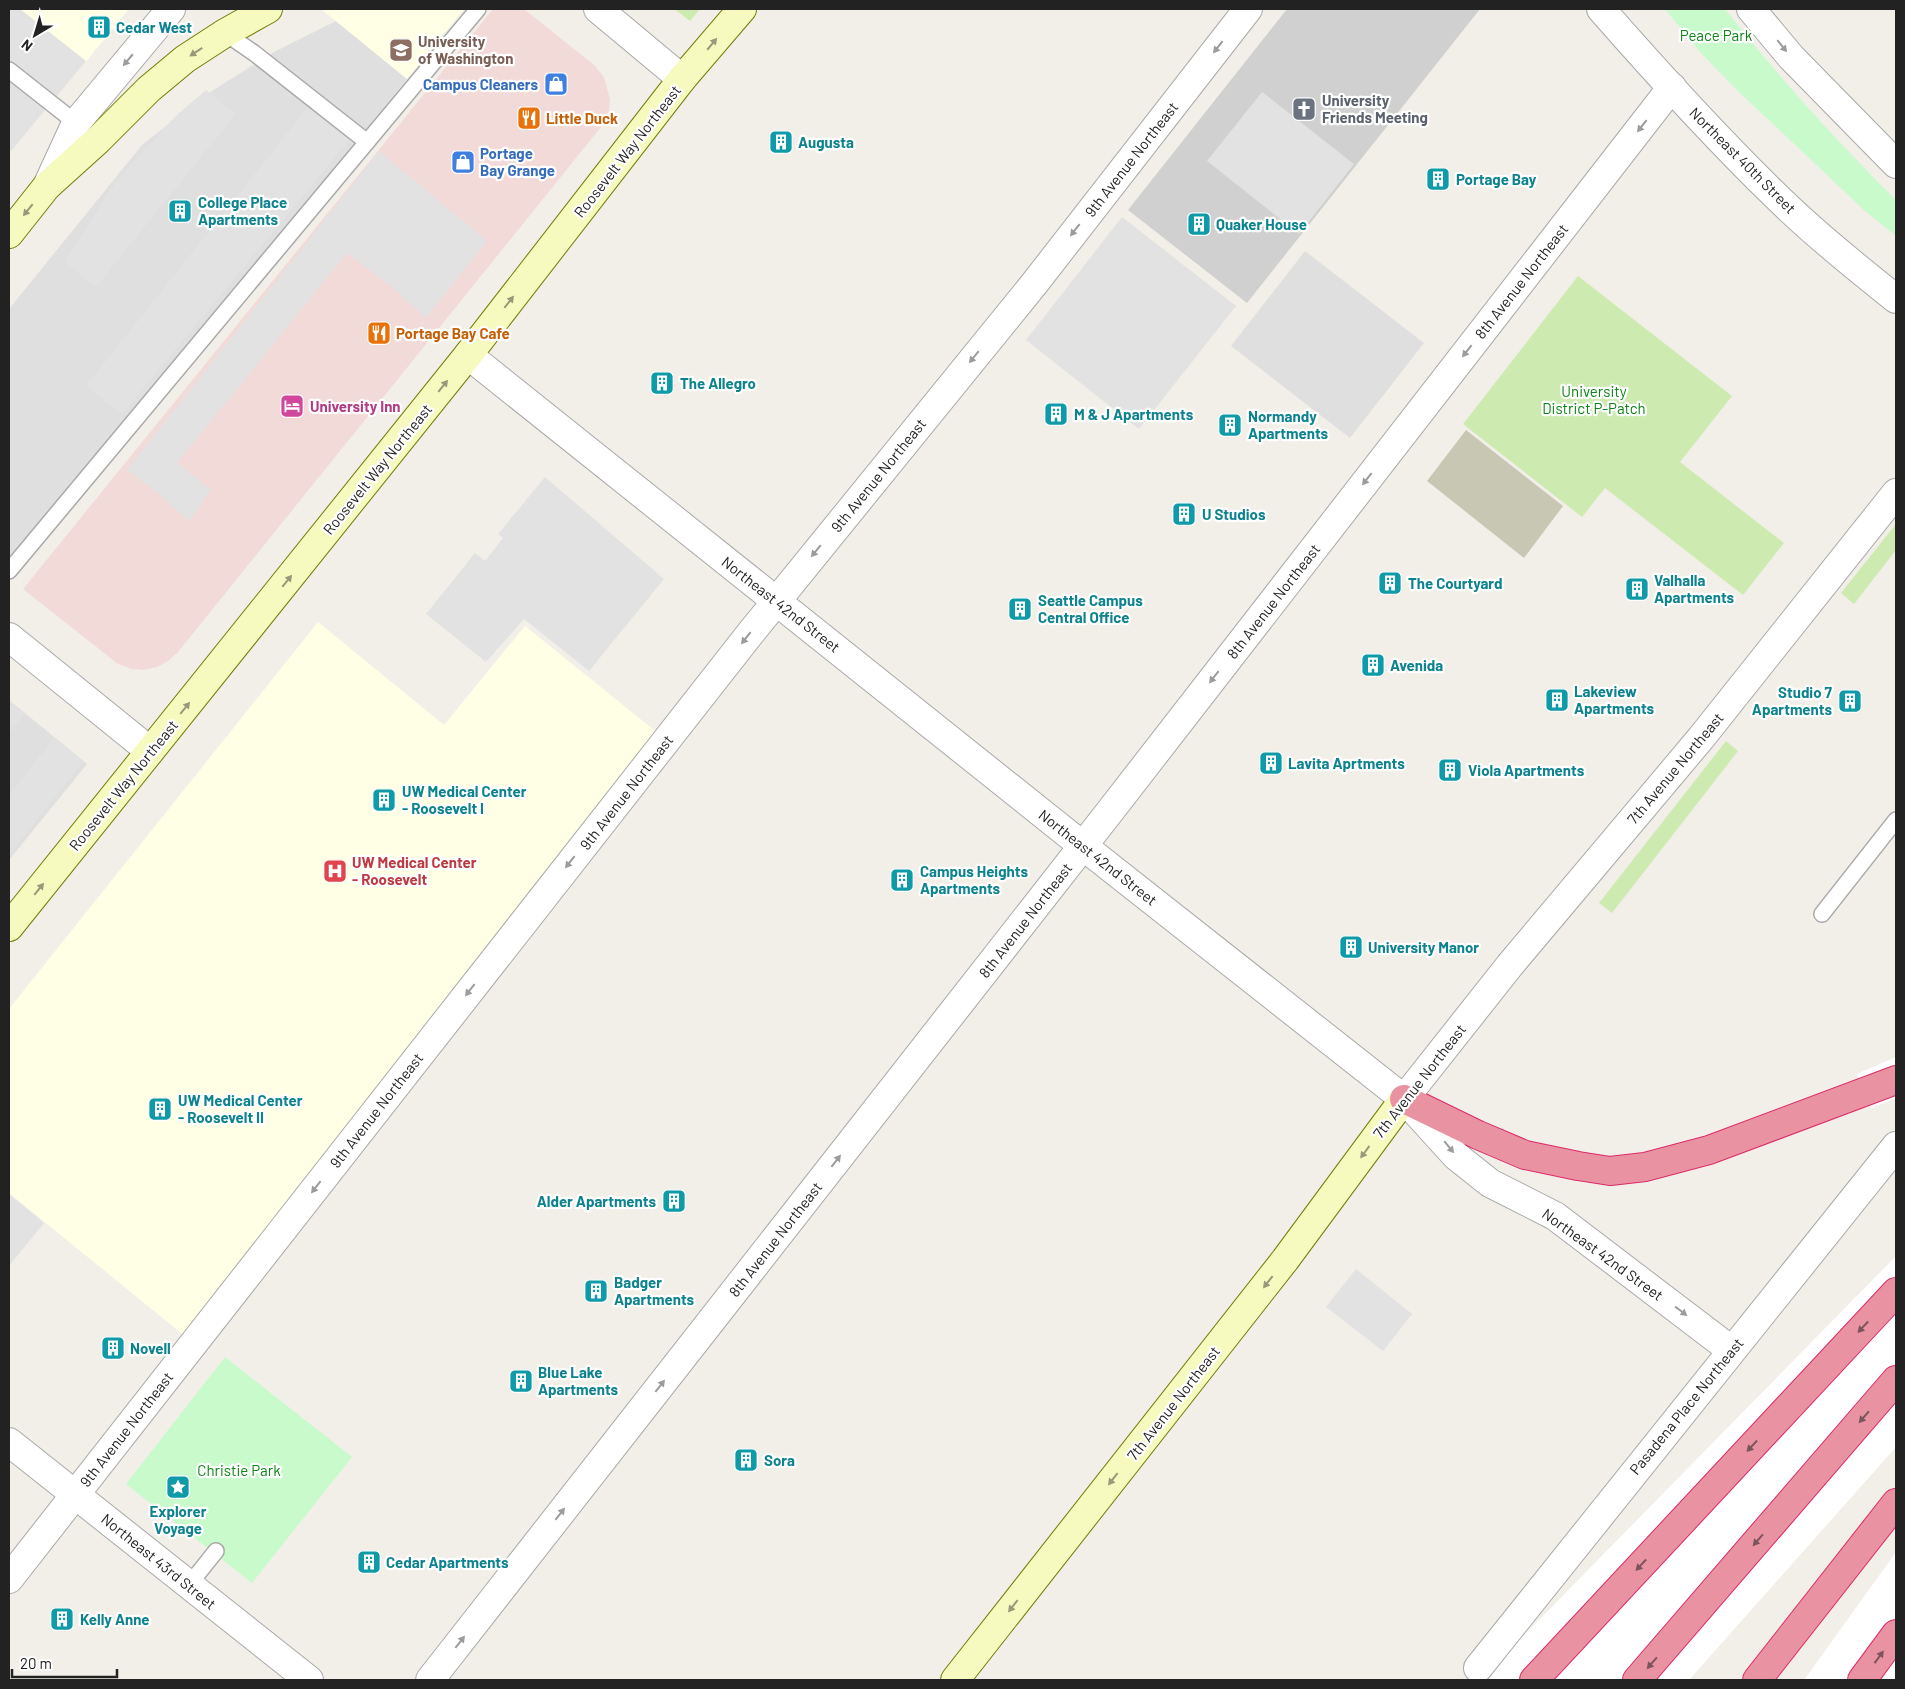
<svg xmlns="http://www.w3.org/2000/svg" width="1905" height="1689" font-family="Barlow,sans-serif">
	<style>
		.residential { fill: #e0dfdf }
		.commercial { fill: #f2dad9 }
		.education { fill: #ffffe5 }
		.religious { fill: #d0d0d0 }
		.construction { fill: #c7c7b4 }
		.grass { fill: #cdebb0 }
		.park { fill: #c8facc }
		.parking { fill: #e2e2e2 }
		.pier { fill: #fff }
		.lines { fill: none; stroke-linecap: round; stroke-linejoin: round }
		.service-casing { stroke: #a9a9a9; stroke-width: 18 }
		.minor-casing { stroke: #a9a9a9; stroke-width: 30 }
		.tertiary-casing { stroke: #a9a9a9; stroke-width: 30 }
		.secondary-casing { stroke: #707d05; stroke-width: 30 }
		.motorway-casing { stroke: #dc2a67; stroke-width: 30 }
		.service { stroke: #fff; stroke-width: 15 }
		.minor { stroke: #fff; stroke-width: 28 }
		.tertiary { stroke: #fff; stroke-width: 28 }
		.secondary { stroke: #f7fabf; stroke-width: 28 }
		.motorway { stroke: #e892a2; stroke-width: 28 }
		.oneway { fill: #979978 }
		.oneway2 { fill: #9c9c9c }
		.oneway3 { fill: #7b545c }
		.labels { text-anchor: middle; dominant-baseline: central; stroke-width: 4.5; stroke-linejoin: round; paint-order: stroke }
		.culture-label { font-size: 15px; font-weight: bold; fill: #0d838f; stroke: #fff; text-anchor: start }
		.park-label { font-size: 15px; fill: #0c8416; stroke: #fff }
		.education-label { font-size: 15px; font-weight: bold; fill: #785e54; stroke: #fff; text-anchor: start }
		.shop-label { font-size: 15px; font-weight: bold; fill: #366cbe; stroke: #fff; text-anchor: end }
		.worship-label { font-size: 15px; font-weight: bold; fill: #5b616d; stroke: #fff; text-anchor: start }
		.food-label { font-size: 15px; font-weight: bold; fill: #c56008; stroke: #fff; text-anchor: start }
		.street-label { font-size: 15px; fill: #222; stroke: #fff }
		.hotel-label { font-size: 15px; font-weight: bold; fill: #b23c85; stroke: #fff; text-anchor: start }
		.health-label { font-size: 15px; font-weight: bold; fill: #be3a42; stroke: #fff; text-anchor: start }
	</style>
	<rect width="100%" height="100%" fill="#f2efe9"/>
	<g class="residential">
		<path d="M336 21 407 79 9 571V309L142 145 204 96 274 52Z"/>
		<path d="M1305 251 1424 343 1350 438 1231 346Z"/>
		<path d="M9 700 87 764 9 860Z"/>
	</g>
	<path class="commercial" d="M493 9H524L594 65 604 77 610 99 609 112 605 122 178 652 168 661 157 667 144 670 132 669 118 664 23 589Z"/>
	<g class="education">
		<path d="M17 9H129L85 63Z"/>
		<path d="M321 9H464L407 79Z"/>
		<path d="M318 622 444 725 525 626 659 734 186 1337 9 1193V1009Z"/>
	</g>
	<path class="religious" d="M1287 9H1480L1247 303 1128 210Z"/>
	<path class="construction" d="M1466 430 1563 506 1524 558 1427 481Z"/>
	<g class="grass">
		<path d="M674 9H700L690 21Z"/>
		<path d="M1578 276 1732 396 1680 462 1784 543 1743 595 1605 488 1582 517 1463 424Z"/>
		<path d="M1896 524V550L1854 604 1841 593Z"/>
		<path d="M1726 741 1738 751 1612 913 1599 903Z"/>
	</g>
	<g class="park">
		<path d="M1665 9H1725C1779 77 1834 139 1896 200V236L1864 210 1738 91 1699 51Z"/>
		<path d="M225 1357 352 1457 252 1583 126 1484Z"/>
	</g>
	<g class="parking">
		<path d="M9 9H20L86 61 11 151 9 149Z"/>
		<path d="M206 90 236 114 96 287 65 262 110 190 126 170 176 116Z"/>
		<path d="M1262 92 1354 164 1299 234 1207 161Z"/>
		<path d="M308 107 349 140 122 414 86 386Z"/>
		<path d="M379 151 487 241 426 318 392 287 347 253 177 463 211 490 189 521 154 490 127 470Z"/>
		<path d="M1122 217 1236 306 1139 429 1026 340Z"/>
		<path d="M545 477 664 579 589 671 524 619 486 662 426 614 475 553 485 561 503 538 498 534Z"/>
		<path d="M9 701 24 714 9 733Z"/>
		<path d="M54 738 83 762 9 855V795Z"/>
		<path d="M9 1194 44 1223 9 1266Z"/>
		<path d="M1356 1269 1412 1314 1383 1351 1326 1307Z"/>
	</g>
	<g class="pier">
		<path d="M1896 1057V1098L1871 1108 1857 1074Z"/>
		<path d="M1896 1256V1447L1689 1680H1480Z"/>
		<path d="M1896 1552V1680H1804Z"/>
	</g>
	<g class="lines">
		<g class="service-casing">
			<g id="service">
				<path d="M225 33 254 53 367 142"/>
				<path d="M9 70 80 126"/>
				<path d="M9 571 478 9"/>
				<path d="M1822 914 1896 820"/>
				<path d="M188 1586 216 1551"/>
			</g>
		</g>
		<g class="minor-casing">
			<g id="minor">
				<path d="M598 9 682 79"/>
				<path d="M47 186 76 123 171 9"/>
				<path d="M1407 1102 1456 1156 1490 1183 1555 1216 1731 1350"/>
				<path d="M9 1442 309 1680"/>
				<path d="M9 1579 749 635 1034 284 1248 9"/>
				<path d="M1478 1668 1896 1146"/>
				<path d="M430 1680 1111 810 1672 87"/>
			</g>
		</g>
		<g class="tertiary-casing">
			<g id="tertiary">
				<path d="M1601 9C1658 74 1716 138 1778 198 1815 234 1856 267 1896 299"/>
				<path d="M1751 9 1791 57 1896 164"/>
				<path d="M468 355 1083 846 1404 1099 1510 965 1701 738 1896 493"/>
				<path d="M9 637 150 751"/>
			</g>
		</g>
		<g class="secondary-casing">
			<g id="secondary">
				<path d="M9 234 47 186 98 140 149 89 185 59 225 33 268 9"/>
				<path d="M9 927 468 355 682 79 742 9"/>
				<path d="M955 1680 1285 1260 1404 1099"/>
			</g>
		</g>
		<g class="motorway-casing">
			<g id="motorway">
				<path d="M1404 1099 1478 1135 1525 1155 1578 1166 1610 1171 1645 1167 1709 1150 1896 1080"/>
				<path d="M1534 1680 1896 1292"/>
				<path d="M1637 1680 1896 1380"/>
				<path d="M1757 1680 1896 1503"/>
				<path d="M1862 1680 1896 1634"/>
			</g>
		</g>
		<use href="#service" class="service"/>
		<use href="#minor" class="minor"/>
		<use href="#tertiary" class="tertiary"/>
		<use href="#secondary" class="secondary"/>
		<use href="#motorway" class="motorway"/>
	</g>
	<defs><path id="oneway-solid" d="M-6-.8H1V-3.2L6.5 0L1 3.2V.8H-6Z" transform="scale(1.25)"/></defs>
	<g class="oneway">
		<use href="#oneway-solid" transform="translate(712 44) rotate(-50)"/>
		<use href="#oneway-solid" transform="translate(196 52) rotate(147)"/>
		<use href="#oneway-solid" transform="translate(28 210) rotate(129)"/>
		<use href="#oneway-solid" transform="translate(509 302) rotate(-52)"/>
		<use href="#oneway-solid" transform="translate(443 386) rotate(-51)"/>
		<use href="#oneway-solid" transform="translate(287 581) rotate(-51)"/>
		<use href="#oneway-solid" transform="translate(185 708) rotate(-51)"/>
		<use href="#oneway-solid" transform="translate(39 889) rotate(-51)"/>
		<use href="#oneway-solid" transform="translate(1365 1152) rotate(126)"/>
		<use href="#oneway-solid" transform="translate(1268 1282) rotate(128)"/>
		<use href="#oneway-solid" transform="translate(1113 1479) rotate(128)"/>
		<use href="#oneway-solid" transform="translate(1013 1606) rotate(128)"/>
	</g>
	<g class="oneway2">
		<use href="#oneway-solid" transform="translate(1782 46) rotate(51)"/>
		<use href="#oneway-solid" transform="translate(1218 47) rotate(128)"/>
		<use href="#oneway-solid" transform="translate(128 60) rotate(130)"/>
		<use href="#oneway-solid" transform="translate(1642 126) rotate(128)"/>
		<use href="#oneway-solid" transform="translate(1075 230) rotate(128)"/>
		<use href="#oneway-solid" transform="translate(1467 351) rotate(128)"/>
		<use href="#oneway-solid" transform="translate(974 357) rotate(129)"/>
		<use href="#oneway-solid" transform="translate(1367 479) rotate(128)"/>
		<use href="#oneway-solid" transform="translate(816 551) rotate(129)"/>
		<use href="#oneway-solid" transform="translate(746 638) rotate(128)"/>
		<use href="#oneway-solid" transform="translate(1214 677) rotate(128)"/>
		<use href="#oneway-solid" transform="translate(570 862) rotate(128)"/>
		<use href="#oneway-solid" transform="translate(470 990) rotate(128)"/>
		<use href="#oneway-solid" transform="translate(1449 1147) rotate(51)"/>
		<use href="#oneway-solid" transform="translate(836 1161) rotate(-52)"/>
		<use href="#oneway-solid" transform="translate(316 1187) rotate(128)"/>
		<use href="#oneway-solid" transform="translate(1681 1311) rotate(37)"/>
		<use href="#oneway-solid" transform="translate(660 1386) rotate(-52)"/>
		<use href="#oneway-solid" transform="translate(560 1514) rotate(-52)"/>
		<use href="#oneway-solid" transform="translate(460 1642) rotate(-52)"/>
	</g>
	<g class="oneway3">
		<use href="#oneway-solid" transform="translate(1863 1327) rotate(133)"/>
		<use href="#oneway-solid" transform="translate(1864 1417) rotate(131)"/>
		<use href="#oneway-solid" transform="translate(1752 1446) rotate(133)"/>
		<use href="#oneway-solid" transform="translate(1758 1540) rotate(131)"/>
		<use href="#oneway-solid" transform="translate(1641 1565) rotate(133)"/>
		<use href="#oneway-solid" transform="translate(1879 1657) rotate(-54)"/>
		<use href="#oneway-solid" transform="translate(1652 1663) rotate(131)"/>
	</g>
	<defs>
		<g id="building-square" transform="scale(1.25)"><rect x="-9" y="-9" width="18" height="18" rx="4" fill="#0f9aa8" stroke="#fff"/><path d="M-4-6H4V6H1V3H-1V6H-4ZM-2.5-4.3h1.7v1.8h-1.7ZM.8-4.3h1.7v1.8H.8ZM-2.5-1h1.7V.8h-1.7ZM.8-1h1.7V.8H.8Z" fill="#fff"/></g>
		<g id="university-square" transform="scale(1.25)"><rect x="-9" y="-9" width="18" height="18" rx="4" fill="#8d6e63" stroke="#fff"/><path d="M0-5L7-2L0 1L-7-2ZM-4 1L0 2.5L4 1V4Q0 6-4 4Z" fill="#fff"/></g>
		<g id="shop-square" transform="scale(1.25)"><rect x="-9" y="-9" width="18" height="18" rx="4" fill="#3f7fe0" stroke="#fff"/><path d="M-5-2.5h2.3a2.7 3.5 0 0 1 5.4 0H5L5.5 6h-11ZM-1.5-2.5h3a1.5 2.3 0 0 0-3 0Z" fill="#fff"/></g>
		<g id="church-square" transform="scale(1.25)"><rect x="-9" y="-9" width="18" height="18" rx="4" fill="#6b7280" stroke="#fff"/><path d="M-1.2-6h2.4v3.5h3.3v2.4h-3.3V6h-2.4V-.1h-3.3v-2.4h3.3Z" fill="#fff"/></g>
		<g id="restaurant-square" transform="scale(1.25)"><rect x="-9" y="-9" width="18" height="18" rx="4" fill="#e8710a" stroke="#fff"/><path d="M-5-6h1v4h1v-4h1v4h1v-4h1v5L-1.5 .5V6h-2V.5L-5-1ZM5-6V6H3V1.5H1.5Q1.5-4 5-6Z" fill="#fff"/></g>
		<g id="hotel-square" transform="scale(1.25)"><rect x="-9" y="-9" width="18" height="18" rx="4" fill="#d1479c" stroke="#fff"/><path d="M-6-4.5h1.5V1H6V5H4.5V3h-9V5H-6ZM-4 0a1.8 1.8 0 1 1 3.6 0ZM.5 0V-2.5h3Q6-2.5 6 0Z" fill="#fff"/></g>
		<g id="hospital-square" transform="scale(1.25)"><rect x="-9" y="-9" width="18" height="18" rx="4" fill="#e0444e" stroke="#fff"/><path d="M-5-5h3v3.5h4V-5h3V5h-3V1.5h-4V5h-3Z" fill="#fff"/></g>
		<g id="sight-square" transform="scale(1.25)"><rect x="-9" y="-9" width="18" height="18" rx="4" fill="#0f9aa8" stroke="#fff"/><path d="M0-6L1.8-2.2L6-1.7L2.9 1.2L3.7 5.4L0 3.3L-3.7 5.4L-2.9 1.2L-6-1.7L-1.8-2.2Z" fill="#fff"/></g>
	</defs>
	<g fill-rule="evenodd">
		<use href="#building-square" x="99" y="27"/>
		<use href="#university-square" x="401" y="50"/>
		<use href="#shop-square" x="556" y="84"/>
		<use href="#church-square" x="1304" y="109"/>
		<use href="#restaurant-square" x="529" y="118"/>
		<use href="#building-square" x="781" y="142"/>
		<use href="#shop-square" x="463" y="162"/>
		<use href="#building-square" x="1438" y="179"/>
		<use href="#building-square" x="180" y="211"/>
		<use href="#building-square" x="1199" y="224"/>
		<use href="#restaurant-square" x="379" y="333"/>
		<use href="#building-square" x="662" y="383"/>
		<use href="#hotel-square" x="292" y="406"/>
		<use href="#building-square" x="1056" y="414"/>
		<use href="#building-square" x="1230" y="425"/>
		<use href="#building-square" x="1184" y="514"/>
		<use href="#building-square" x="1390" y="583"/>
		<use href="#building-square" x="1637" y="589"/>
		<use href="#building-square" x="1020" y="609"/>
		<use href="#building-square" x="1373" y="665"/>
		<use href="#building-square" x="1557" y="700"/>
		<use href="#building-square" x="1850" y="701"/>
		<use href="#building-square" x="1271" y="763"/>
		<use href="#building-square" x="1450" y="770"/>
		<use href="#building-square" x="384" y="800"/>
		<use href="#hospital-square" x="335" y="871"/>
		<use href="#building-square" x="902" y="880"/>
		<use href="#building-square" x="1351" y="947"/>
		<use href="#building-square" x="160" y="1109"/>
		<use href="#building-square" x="674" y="1201"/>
		<use href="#building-square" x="596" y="1291"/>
		<use href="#building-square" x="113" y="1348"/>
		<use href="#building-square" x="521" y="1381"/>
		<use href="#building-square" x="746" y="1460"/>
		<use href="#sight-square" x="178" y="1487"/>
		<use href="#building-square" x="369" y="1562"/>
		<use href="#building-square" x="62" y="1619"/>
	</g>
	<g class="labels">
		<g class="culture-label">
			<text x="116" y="27">Cedar West</text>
			<text x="798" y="142">Augusta</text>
			<text x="1456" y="179">Portage Bay</text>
			<text x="198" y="202">College Place<tspan x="198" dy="17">Apartments</tspan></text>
			<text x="1216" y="224">Quaker House</text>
			<text x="680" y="383">The Allegro</text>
			<text x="1074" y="414">M &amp; J Apartments</text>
			<text x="1248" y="416">Normandy<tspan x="1248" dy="17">Apartments</tspan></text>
			<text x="1202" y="514">U Studios</text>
			<text x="1654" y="580">Valhalla<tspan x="1654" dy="17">Apartments</tspan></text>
			<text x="1408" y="583">The Courtyard</text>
			<text x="1038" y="600">Seattle Campus<tspan x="1038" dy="17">Central Office</tspan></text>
			<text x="1390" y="665">Avenida</text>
			<text x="1574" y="691">Lakeview<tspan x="1574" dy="17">Apartments</tspan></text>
			<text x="1832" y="692" text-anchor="end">Studio 7<tspan x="1832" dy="17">Apartments</tspan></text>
			<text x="1288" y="763">Lavita Aprtments</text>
			<text x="1468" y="770">Viola Apartments</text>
			<text x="402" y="791">UW Medical Center<tspan x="402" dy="17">- Roosevelt I</tspan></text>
			<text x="920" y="871">Campus Heights<tspan x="920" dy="17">Apartments</tspan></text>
			<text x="1368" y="947">University Manor</text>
			<text x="178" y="1100">UW Medical Center<tspan x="178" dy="17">- Roosevelt II</tspan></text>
			<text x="656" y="1201" text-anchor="end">Alder Apartments</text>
			<text x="614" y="1282">Badger<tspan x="614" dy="17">Apartments</tspan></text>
			<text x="130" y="1348">Novell</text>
			<text x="538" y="1372">Blue Lake<tspan x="538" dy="17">Apartments</tspan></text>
			<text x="764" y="1460">Sora</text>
			<text x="178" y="1511" text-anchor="middle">Explorer<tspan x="178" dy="17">Voyage</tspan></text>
			<text x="386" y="1562">Cedar Apartments</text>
			<text x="80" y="1619">Kelly Anne</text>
		</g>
		<g class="park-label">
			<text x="1716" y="35">Peace Park</text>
			<text x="1594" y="391">University<tspan x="1594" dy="17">District P-Patch</tspan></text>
			<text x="239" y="1470">Christie Park</text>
		</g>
		<g class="education-label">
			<text x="418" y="41">University<tspan x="418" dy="17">of Washington</tspan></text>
		</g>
		<g class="shop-label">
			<text x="538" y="84">Campus Cleaners</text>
			<text x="480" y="153" text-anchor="start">Portage<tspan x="480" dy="17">Bay Grange</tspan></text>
		</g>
		<g class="worship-label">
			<text x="1322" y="100">University<tspan x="1322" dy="17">Friends Meeting</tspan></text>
		</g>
		<g class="food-label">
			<text x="546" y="118">Little Duck</text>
			<text x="396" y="333">Portage Bay Cafe</text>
		</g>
		<g class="street-label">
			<text transform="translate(627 151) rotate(-52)">Roosevelt Way Northeast</text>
			<text transform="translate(1131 159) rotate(-52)">9th Avenue Northeast</text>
			<text transform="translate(1743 160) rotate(45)">Northeast 40th Street</text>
			<text transform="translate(1521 281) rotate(-52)">8th Avenue Northeast</text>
			<text transform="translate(377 469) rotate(-51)">Roosevelt Way Northeast</text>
			<text transform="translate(878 475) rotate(-51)">9th Avenue Northeast</text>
			<text transform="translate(1273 601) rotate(-52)">8th Avenue Northeast</text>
			<text transform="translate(781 604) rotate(38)">Northeast 42nd Street</text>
			<text transform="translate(1675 768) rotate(-50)">7th Avenue Northeast</text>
			<text transform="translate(123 785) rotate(-51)">Roosevelt Way Northeast</text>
			<text transform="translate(626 792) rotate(-52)">9th Avenue Northeast</text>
			<text transform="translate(1098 857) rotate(38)">Northeast 42nd Street</text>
			<text transform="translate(1025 920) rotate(-52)">8th Avenue Northeast</text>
			<text transform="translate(1419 1081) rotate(-52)">7th Avenue Northeast</text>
			<text transform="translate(376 1110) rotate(-52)">9th Avenue Northeast</text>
			<text transform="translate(775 1239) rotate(-52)">8th Avenue Northeast</text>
			<text transform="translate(1603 1254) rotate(36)">Northeast 42nd Street</text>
			<text transform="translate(1173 1403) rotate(-52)">7th Avenue Northeast</text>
			<text transform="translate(1686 1406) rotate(-51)">Pasadena Place Northeast</text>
			<text transform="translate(126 1429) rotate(-52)">9th Avenue Northeast</text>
			<text transform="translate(159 1561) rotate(39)">Northeast 43rd Street</text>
		</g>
		<g class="hotel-label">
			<text x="310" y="406">University Inn</text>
		</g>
		<g class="health-label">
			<text x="352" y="862">UW Medical Center<tspan x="352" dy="17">- Roosevelt</tspan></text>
		</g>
	</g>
	<rect width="1905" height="1689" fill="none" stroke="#222222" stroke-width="20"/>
	<g transform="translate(35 35) rotate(218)" stroke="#ffffff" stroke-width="4" paint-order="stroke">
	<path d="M0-4L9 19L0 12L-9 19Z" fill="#222222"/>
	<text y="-8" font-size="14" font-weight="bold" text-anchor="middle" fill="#222222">N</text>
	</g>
	<path d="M12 1669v8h105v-8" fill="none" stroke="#222222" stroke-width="2.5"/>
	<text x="20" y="1669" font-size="15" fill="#222222" stroke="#ffffff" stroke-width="4" paint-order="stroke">20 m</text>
</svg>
